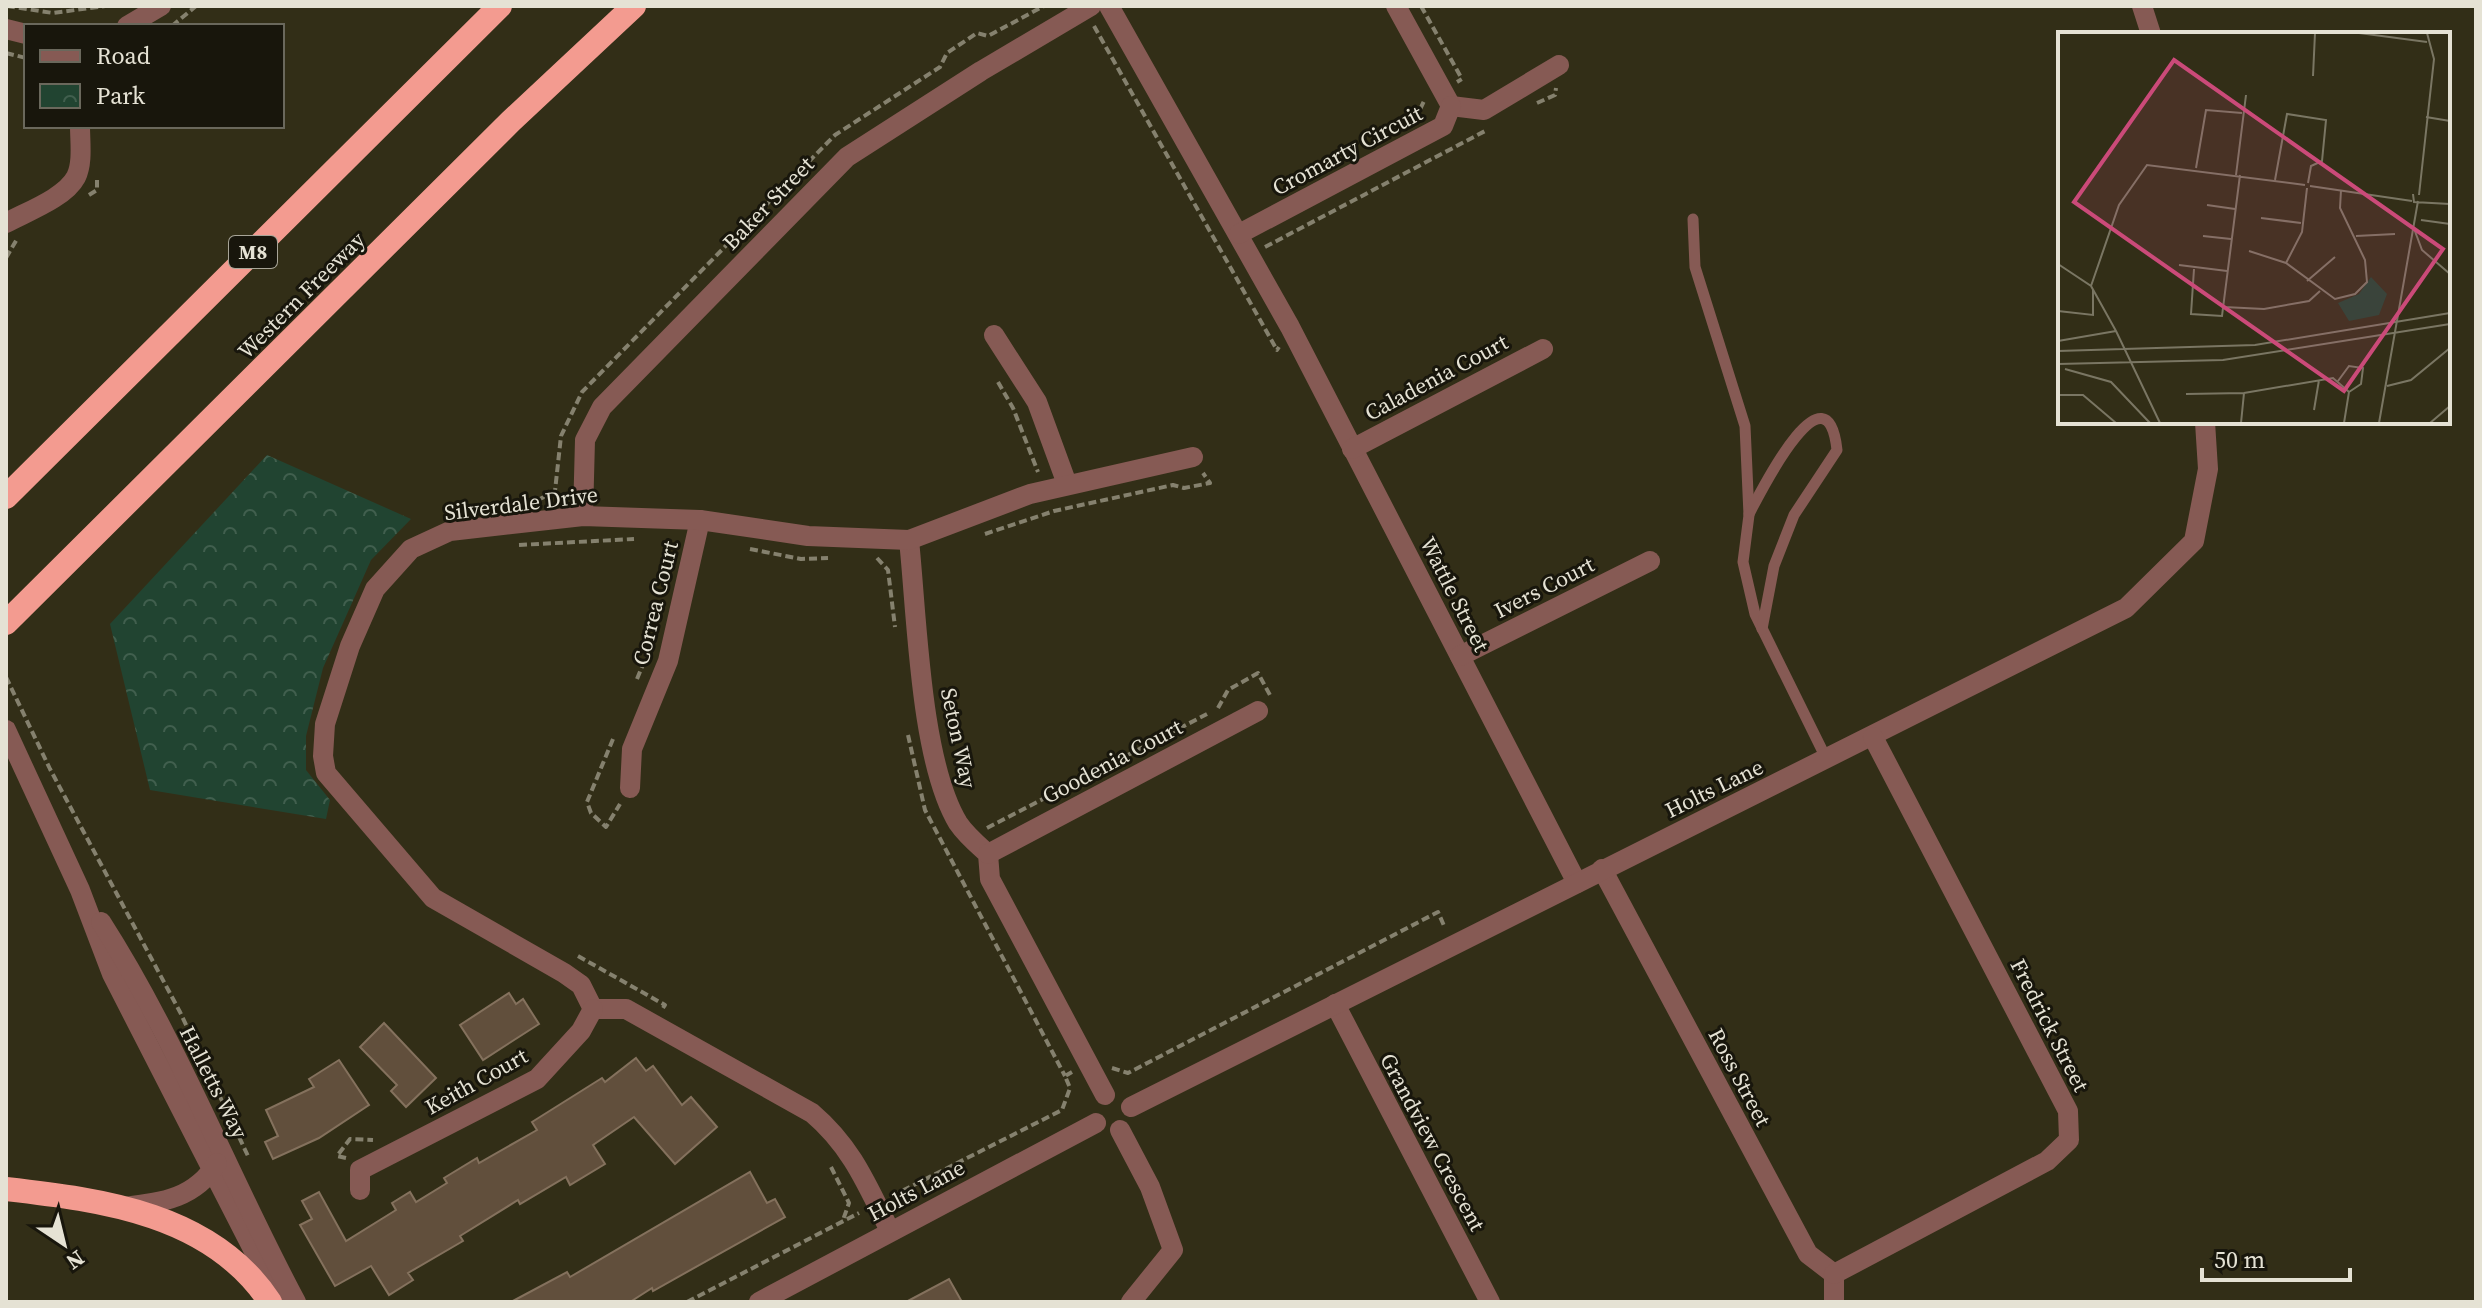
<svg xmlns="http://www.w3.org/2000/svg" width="2482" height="1308" font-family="'Source Serif 4',serif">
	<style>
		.park { fill: url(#park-crowns) }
		.building { fill: #614f3c; stroke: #84715d; stroke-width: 2 }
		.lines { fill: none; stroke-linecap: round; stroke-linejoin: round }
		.path { stroke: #85816e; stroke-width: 4; stroke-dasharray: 8 4; stroke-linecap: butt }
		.service { stroke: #865a54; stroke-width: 11 }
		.minor { stroke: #865a54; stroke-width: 20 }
		.tertiary { stroke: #865a54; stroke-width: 20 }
		.motorway { stroke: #f39b90; stroke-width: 24 }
		.labels { text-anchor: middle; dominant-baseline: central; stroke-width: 6; stroke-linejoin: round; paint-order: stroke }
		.shield { fill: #18160c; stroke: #a8a598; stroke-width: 2 }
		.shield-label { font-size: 20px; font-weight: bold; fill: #e5e2d4 }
		.street-label { font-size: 22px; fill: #e5e2d4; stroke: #18160c }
		.inset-road { fill: none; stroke: #7a7663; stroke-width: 2 }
		.view { fill: #cb4a79; fill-opacity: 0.15; stroke: #cb4a79; stroke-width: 4 }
		.inset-edge { fill: none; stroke: #e5e2d4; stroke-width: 4 }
	</style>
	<defs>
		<pattern id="park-crowns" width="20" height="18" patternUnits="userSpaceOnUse" patternTransform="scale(2)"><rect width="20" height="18" fill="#214431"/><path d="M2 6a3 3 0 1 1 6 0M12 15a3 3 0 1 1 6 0" fill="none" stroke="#415f4e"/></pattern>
	</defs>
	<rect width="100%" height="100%" fill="#322e17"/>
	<path class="park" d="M267 455 411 519 371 560 323 668 306 736V770L330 800 326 819 150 790 110 624Z"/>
	<g class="building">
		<path d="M509 993 516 1004 523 999 539 1024 483 1060 460 1025Z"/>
		<path d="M384 1023 436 1078 406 1107 391 1091 397 1085 360 1047Z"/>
		<path d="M636 1058 646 1071 653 1066 682 1105 691 1097 717 1127 675 1164 634 1117 593 1145 605 1164 570 1185 566 1177 520 1204 518 1200 460 1236 463 1241 408 1273 413 1280 389 1295 371 1266 335 1286 300 1225 312 1219 302 1201 319 1192 346 1241 396 1210 392 1203 410 1192 416 1202 447 1183 444 1178 477 1158 479 1163 537 1130 532 1122 602 1078 605 1082Z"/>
		<path d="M339 1060 369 1105 319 1138 273 1159 265 1142 278 1136 266 1110 314 1087 309 1079Z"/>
		<path d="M750 1172 767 1203 775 1199 785 1217 653 1291 652 1288 630 1302H511L567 1272 570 1277Z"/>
		<path d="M949 1279 962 1302H906Z"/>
	</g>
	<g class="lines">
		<g class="path">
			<path d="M7 6 53 13 105 6"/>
			<path d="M1421 6 1462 79 1457 82"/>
			<path d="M172 26 196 6"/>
			<path d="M1094 26 1277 350 1279 347"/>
			<path d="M6 53 26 58"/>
			<path d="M1537 103 1555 95 1556 88"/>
			<path d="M1415 120 1425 99"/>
			<path d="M89 195 97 190V180"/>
			<path d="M1265 247 1487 130"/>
			<path d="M6 258 17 239"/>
			<path d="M998 382 1013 408 1038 472"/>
			<path d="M540 499 555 491 561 436 582 392 835 135 940 67 947 53 977 33 988 36 1044 6"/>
			<path d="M985 534 1054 511 1173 485 1184 488 1210 483 1203 473"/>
			<path d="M519 545 634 539"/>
			<path d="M750 549 801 559 828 558"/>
			<path d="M877 558 888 570 895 627"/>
			<path d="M6 677 50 769 180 1012 248 1156"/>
			<path d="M637 679 649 650"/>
			<path d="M1218 708 1228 690 1258 673 1271 697"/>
			<path d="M908 735 925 810 1065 1076"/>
			<path d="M613 739 587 802 591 813 606 827 620 804"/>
			<path d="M987 828 1207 714"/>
			<path d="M578 956 665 1005 663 1008"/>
			<path d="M1112 1068 1128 1073 1438 912 1445 928"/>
			<path d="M346 1158 337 1156 350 1139 373 1140"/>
			<path d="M831 1167 849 1203 843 1220"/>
			<path d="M892 1196 1062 1110 1070 1088 1065 1076 1072 1072"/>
			<path d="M687 1302 859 1213"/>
		</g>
		<g class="service">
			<path d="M1693 219 1695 267 1745 426 1749 515 1743 562 1755 614 1827 760"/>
			<path d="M1749 514C1759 495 1827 358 1837 450L1794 515 1774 566 1762 629"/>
		</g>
		<g class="minor">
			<path d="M1109 6 1290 327 1577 883"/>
			<path d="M1396 6 1451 106"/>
			<path d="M2142 6 2151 34"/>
			<path d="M127 26 161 6"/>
			<path d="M6 29 26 34"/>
			<path d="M1451 106 1484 110 1559 65"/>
			<path d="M6 223C26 212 65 198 76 177 83 163 80 142 80 126"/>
			<path d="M1239 234 1443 126 1451 106"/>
			<path d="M994 335 1037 402 1067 484"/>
			<path d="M1352 449 1543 349"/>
			<path d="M583 516 585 440 602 407 847 157 981 71 1091 6"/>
			<path d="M909 540C917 616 920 760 958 823 966 835 978 845 988 854L990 879 1105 1095"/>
			<path d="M1460 656 1650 561"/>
			<path d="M630 788 632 749 668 661 700 520"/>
			<path d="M988 854 1258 711"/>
			<path d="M1602 869 1808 1254 1834 1274V1302"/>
			<path d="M1335 1004 1490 1302"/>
			<path d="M593 1009 581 985 564 973 433 898 326 773 323 756 325 724 350 646 375 589 411 549 450 531 583 516 700 520 808 536 909 540 1030 494 1193 457"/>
			<path d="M593 1009H626L812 1113C852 1147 867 1185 890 1231"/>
			<path d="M1131 1107 2126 608 2194 541 2208 469 2205 422"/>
			<path d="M1120 1130 1150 1187 1173 1250 1131 1302"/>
			<path d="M360 1190V1170L537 1079 581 1031 593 1009"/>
			<path d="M1834 1274 2047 1161 2069 1140 2068 1111 1873 737"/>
			<path d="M759 1302 1096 1123"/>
		</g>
		<g class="tertiary">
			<path d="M6 730 80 890 112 974 280 1302"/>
			<path d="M101 922C178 1042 229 1177 296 1302"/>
			<path d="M125 1207C164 1202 195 1198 217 1163"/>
		</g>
		<g class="motorway">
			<path d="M6 497 500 6"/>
			<path d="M6 623 511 121 634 6"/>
			<path d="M6 1189C103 1200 212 1214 270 1302"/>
		</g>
	</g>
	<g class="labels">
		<rect class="shield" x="229" y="236" width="48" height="32" rx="6"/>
		<g class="shield-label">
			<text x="253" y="252">M8</text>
		</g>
		<g class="street-label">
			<text transform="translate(1347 150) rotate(-28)">Cromarty Circuit</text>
			<text transform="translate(768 203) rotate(-46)">Baker Street</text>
			<text transform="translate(301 295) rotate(-45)">Western Freeway</text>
			<text transform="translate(1436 377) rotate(-28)">Caladenia Court</text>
			<text transform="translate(521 503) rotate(-7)">Silverdale Drive</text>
			<text transform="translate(1544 587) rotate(-27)">Ivers Court</text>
			<text transform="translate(1455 594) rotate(63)">Wattle Street</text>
			<text transform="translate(655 603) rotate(-76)">Correa Court</text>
			<text transform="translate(959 738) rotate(78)">Seton Way</text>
			<text transform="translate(1112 761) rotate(-28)">Goodenia Court</text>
			<text transform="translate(1714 788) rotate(-26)">Holts Lane</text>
			<text transform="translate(2050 1025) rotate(63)">Fredrick Street</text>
			<text transform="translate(1740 1077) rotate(62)">Ross Street</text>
			<text transform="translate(476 1081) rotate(-29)">Keith Court</text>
			<text transform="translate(214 1082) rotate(63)">Halletts Way</text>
			<text transform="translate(1433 1142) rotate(62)">Grandview Crescent</text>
			<text transform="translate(916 1190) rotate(-28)">Holts Lane</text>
		</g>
	</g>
	<g transform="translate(2058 32)">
		<rect width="392" height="392" fill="#322e17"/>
		<path d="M313 245 329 262 321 283 291 289 280 271 301 262Z" fill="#214431"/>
		<path class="inset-road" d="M301 1 369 10M255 44 257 1M368 85 392 89M138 136 148 78 184 81M178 143 188 63M217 148 229 82 268 88 264 129 253 134 250 151M252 154 354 169M355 162 356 170 392 172M361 163 376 27 369 1M149 173 177 177M203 186 243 191M363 188 392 192M355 194 364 218 392 242M145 204 173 207M298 204 337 202M191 219 228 231 277 267 297 262 309 250 307 228 282 176 283 158M228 231 244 200 249 156M0 232 33 254 58 299M121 233 169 239M136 237 133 282 164 284 182 143M249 249 277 225M33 254 61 173 89 133 247 153M166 275 206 277 251 269 262 259M0 279 35 283V258M58 299 102 391M0 309 58 299M0 319 197 313 392 281M0 332 165 328 392 292M7 337 53 350 92 391M280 349 291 334 305 336 303 352 291 360M329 354 353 348 392 316M128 362 186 361 275 346 291 360 286 391M0 363H25L58 391M256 378 261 348M183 391 186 361M321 391 360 169M372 391 392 374"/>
		<path class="view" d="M116 28 385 217 286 359 16 170Z"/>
		<rect width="392" height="392" class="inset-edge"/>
	</g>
	<rect width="2482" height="1308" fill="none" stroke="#e5e2d4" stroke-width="16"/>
	<rect x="24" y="24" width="260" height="104" fill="#18160c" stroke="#6a685c" stroke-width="2"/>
	<rect x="40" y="50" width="40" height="12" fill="#865a54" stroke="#6a685c" stroke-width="2"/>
	<text x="96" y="64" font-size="24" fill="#e5e2d4">Road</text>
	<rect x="40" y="84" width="40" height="24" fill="url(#park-crowns)" stroke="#6a685c" stroke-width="2"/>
	<text x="96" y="104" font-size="24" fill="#e5e2d4">Park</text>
	<g transform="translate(64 1244) rotate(145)" stroke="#18160c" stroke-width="6" paint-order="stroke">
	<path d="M0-6L14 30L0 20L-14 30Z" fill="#e5e2d4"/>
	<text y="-12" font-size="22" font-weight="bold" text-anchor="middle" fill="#e5e2d4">N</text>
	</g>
	<path d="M2202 1268v12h148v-12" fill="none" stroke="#e5e2d4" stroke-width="4"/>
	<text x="2214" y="1268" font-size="24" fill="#e5e2d4" stroke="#18160c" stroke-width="6" paint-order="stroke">50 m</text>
</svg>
